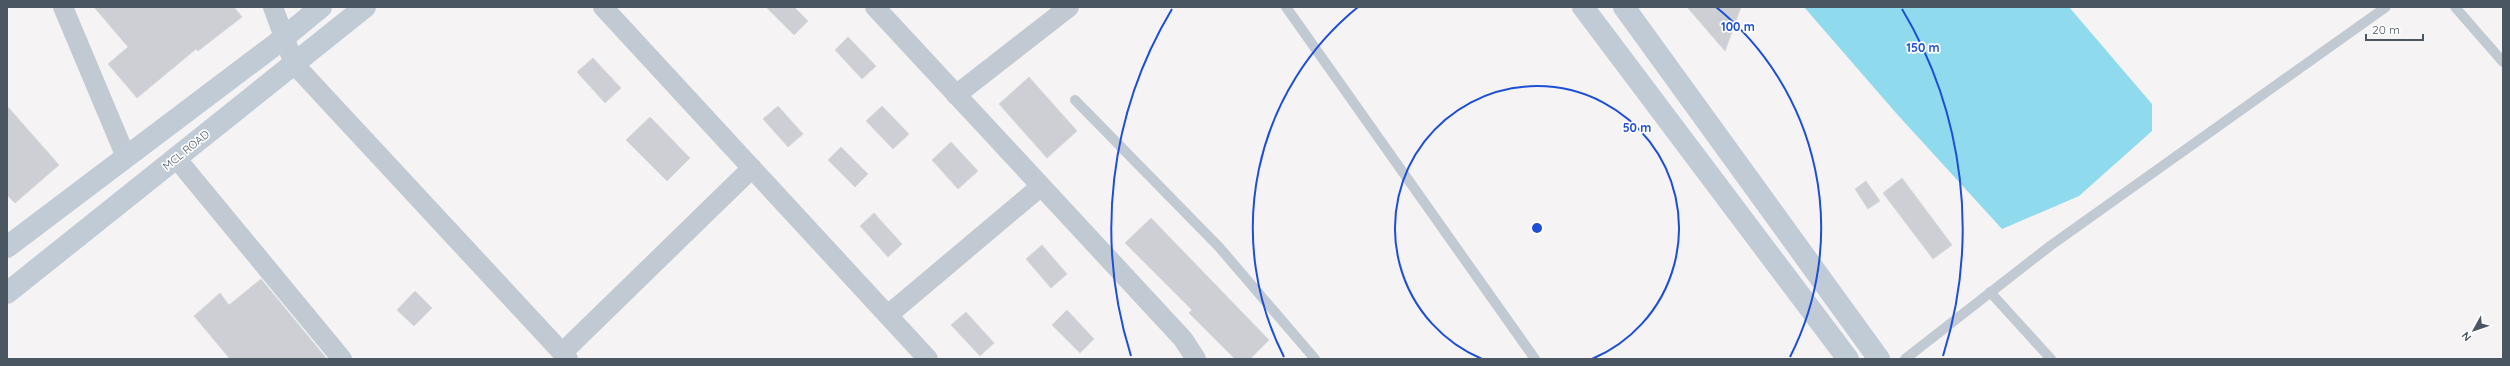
<svg xmlns="http://www.w3.org/2000/svg" width="2510" height="366" font-family="Quicksand,sans-serif">
	<style>
		.water { fill: #90daee }
		.building { fill: #cdcfd5; stroke: #d7d9de }
		.lines { fill: none; stroke-linecap: round; stroke-linejoin: round }
		.lane { stroke: #c1cad2; stroke-width: 10 }
		.street { stroke: #c1cad2; stroke-width: 20 }
		.secondary { stroke: #c1cbd6; stroke-width: 22 }
		.ring { fill: none; stroke: #1d4ed8; stroke-width: 2 }
		.labels { text-anchor: middle; dominant-baseline: central; stroke-width: 3.5; stroke-linejoin: round; paint-order: stroke }
		.street-label { font-size: 11px; fill: #4a5661; stroke: #fff }
		.centre { fill: #1d4ed8; stroke: #fff; stroke-width: 2 }
		.ring-label { font-size: 12px; text-anchor: middle; font-weight: bold; fill: #1d4ed8; stroke: #fff; stroke-width: 3.5; stroke-linejoin: round; paint-order: stroke }
	</style>
	<rect width="100%" height="100%" fill="#f5f3f3"/>
	<path class="water" d="M1804 7H2069L2152 104V131L2079 196 2002 229 1896 113Z"/>
	<g class="building">
		<path d="M94 7H234L242 17 198 51 196 49 137 98 108 64 128 47Z"/>
		<path d="M766 7H794L808 21 794 35Z"/>
		<path d="M1687 7H1741L1725 51Z"/>
		<path d="M848 37 876 66 862 79 835 50Z"/>
		<path d="M593 58 621 88 605 103 577 72Z"/>
		<path d="M1029 77 1077 131 1047 158 999 104Z"/>
		<path d="M7 106 59 165 15 203 7 195Z"/>
		<path d="M778 106 803 134 788 147 763 119Z"/>
		<path d="M882 106 909 134 893 149 866 121Z"/>
		<path d="M650 117 690 158 667 181 626 140Z"/>
		<path d="M951 142 978 171 958 189 932 160Z"/>
		<path d="M841 147 868 174 855 187 828 160Z"/>
		<path d="M1902 178 1952 245 1933 259 1883 193Z"/>
		<path d="M1866 181 1880 201 1868 209 1855 189Z"/>
		<path d="M874 213 902 244 888 257 860 226Z"/>
		<path d="M1151 218 1269 340 1250 359H1235L1189 313 1192 310 1125 243Z"/>
		<path d="M1042 245 1067 274 1051 288 1026 259Z"/>
		<path d="M261 279 327 359H230L194 316 220 293 229 305Z"/>
		<path d="M415 291 432 308 414 326 397 310Z"/>
		<path d="M1067 310 1094 339 1080 353 1052 325Z"/>
		<path d="M966 312 994 343 980 356 951 325Z"/>
	</g>
	<g class="lines">
		<g class="lane">
			<path d="M1286 7 1535 359"/>
			<path d="M2455 7 2503 62"/>
			<path d="M1075 100 1219 247 1315 359"/>
			<path d="M1990 292 2051 359"/>
			<path d="M1905 359 2050 246 2386 7"/>
		</g>
		<g class="street">
			<path d="M63 7 126 157"/>
			<path d="M273 7 294 64 568 359"/>
			<path d="M603 7 928 359"/>
			<path d="M875 7 1183 339 1196 359"/>
			<path d="M956 95 1069 7"/>
			<path d="M176 158 342 359"/>
			<path d="M888 315 1040 187"/>
			<path d="M562 353 752 168"/>
		</g>
		<g class="secondary">
			<path d="M1583 7 1848 359"/>
			<path d="M1624 7 1879 359"/>
			<path d="M7 247 276 44 321 7"/>
			<path d="M7 293 365 7"/>
		</g>
	</g>
	<g class="ring">
		<path d="M1482 359A142 142 0 1 1 1592 359"/>
		<path d="M1284 357A284 284 0 0 1 1358 7M1716 7A284 284 0 0 1 1790 357"/>
		<path d="M1131 356A426 426 0 0 1 1172 9M1902 9A426 426 0 0 1 1943 356"/>
	</g>
	<g class="labels">
		<g class="street-label">
			<text transform="translate(186 150) rotate(-39)">MCL ROAD</text>
		</g>
	</g>
	<circle cx="1537" cy="228" r="6" class="centre"/>
	<g class="ring-label">
		<text x="1738" y="31">100 m</text>
		<text x="1923" y="52">150 m</text>
		<text x="1637" y="132">50 m</text>
	</g>
	<rect width="2510" height="366" fill="none" stroke="#4a5661" stroke-width="16"/>
	<g transform="translate(2474 330) rotate(230)" stroke="#ffffff" stroke-width="3" paint-order="stroke">
	<path d="M0-3L7 15L0 10L-7 15Z" fill="#4a5661"/>
	<text y="-6" font-size="11" font-weight="bold" text-anchor="middle" fill="#4a5661">N</text>
	</g>
	<path d="M2366 34v6h57v-6" fill="none" stroke="#4a5661" stroke-width="2"/>
	<text x="2372" y="34" font-size="12" fill="#4a5661" stroke="#ffffff" stroke-width="3" paint-order="stroke">20 m</text>
</svg>
